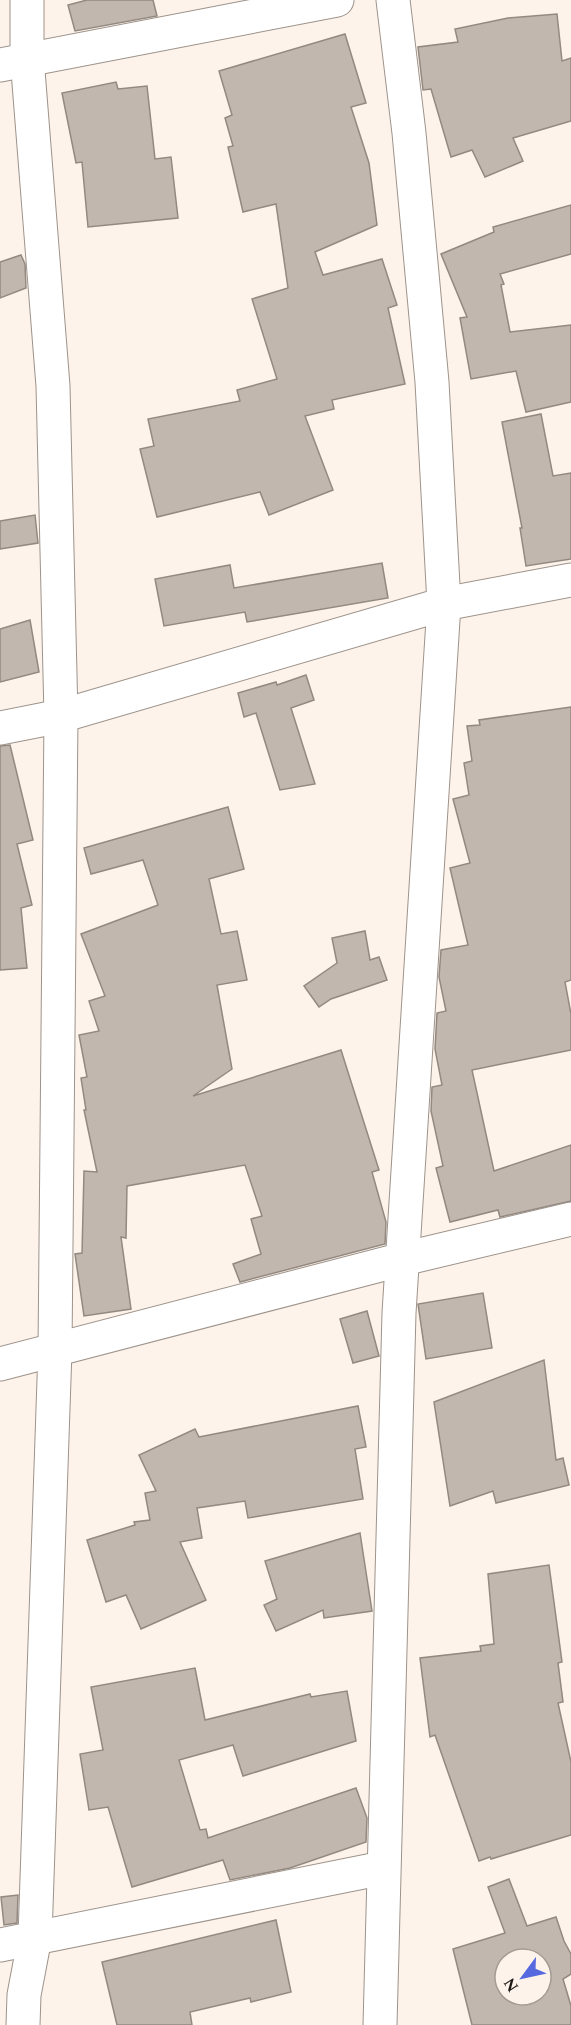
<svg xmlns="http://www.w3.org/2000/svg" width="571" height="2025" font-family="Spectral,serif">
	<style>
		.building { fill: #c1b7af; stroke: #928981; stroke-width: 1.5; fill-rule: evenodd }
		.lines { fill: none; stroke-linecap: round; stroke-linejoin: round }
		.minor-casing { stroke: #9d938b; stroke-width: 35 }
		.minor { stroke: #fff; stroke-width: 33 }
	</style>
	<rect width="100%" height="100%" fill="#fef3ea"/>
	<g class="building">
		<path d="M87 0H153L157 16 75 31 68 5Z"/>
		<path d="M557 14 562 61 571 58V121L513 138 523 161 485 177 472 150 451 157 431 89 423 90 418 47 458 42 455 29 508 18Z"/>
		<path d="M345 34 366 103 351 107 369 163 377 225 315 252 323 275 382 259 397 305 388 308 405 384 332 400 334 409 305 416 333 490 269 515 260 492 157 517 140 449 154 446 148 419 240 401 237 390 277 379 252 299 288 288 276 204 243 212 228 147 233 146 225 118 232 115 219 71Z"/>
		<path d="M116 82 118 89 147 86 155 159 171 157 178 218 88 227 82 162 76 163 62 93Z"/>
		<path d="M571 205V254L500 274 504 284 501 285 510 332 571 325V402L526 412 516 371 471 379 460 318 467 317 441 254 494 232 493 227Z"/>
		<path d="M21 255 25 264 26 288 0 298V262Z"/>
		<path d="M541 414 553 476 571 473V559L526 566 520 528H522L502 422Z"/>
		<path d="M35 515 38 543 0 549V521Z"/>
		<path d="M382 563 388 598 247 622 245 612 164 626 155 579 230 565 234 588Z"/>
		<path d="M30 620 39 672 0 682V629Z"/>
		<path d="M306 675 314 700 291 708 315 784 280 790 256 713 244 717 238 693 276 682 277 685Z"/>
		<path d="M571 707V980L565 982 571 1014V1050L472 1070 494 1171 571 1145V1201L500 1217 498 1210 450 1222 436 1168 443 1166 431 1111 432 1087 442 1085 435 1049 437 1013 446 1011 439 977 441 950 468 945 450 868 470 863 453 799 469 795 464 763 472 761 467 726 480 725 479 720Z"/>
		<path d="M10 745 33 840 17 844 32 905 21 908 27 968 0 970V746Z"/>
		<path d="M228 807 244 869 209 879 221 934 237 931 247 980 217 985 232 1069 193 1096 341 1050 379 1170 372 1172 386 1222 385 1244 240 1282 233 1264 261 1254 251 1219 262 1216 245 1165 127 1186 126 1238 121 1237 131 1309 84 1316 75 1254 82 1253 84 1171 97 1172 84 1110H86L81 1078 87 1077 79 1035 99 1031 89 1001 105 996 81 934 158 905 143 860 91 874 84 848Z"/>
		<path d="M365 931 370 960 379 957 387 980 331 999 319 1007 304 986 337 963 332 938Z"/>
		<path d="M483 1293 492 1348 426 1359 418 1304Z"/>
		<path d="M367 1311 379 1356 353 1363 340 1319Z"/>
		<path d="M544 1360 556 1460 563 1458 569 1485 496 1503 493 1491 450 1506 434 1402Z"/>
		<path d="M358 1406 366 1447 355 1449 363 1499 248 1518 245 1501 197 1508 202 1538 180 1542 206 1600 141 1629 126 1595 106 1602 87 1540 135 1525 134 1522 150 1520 145 1493 156 1491 139 1455 195 1429 199 1437Z"/>
		<path d="M360 1533 372 1611 324 1618 323 1610 276 1631 264 1605 277 1599 265 1561Z"/>
		<path d="M549 1565 562 1662 558 1663 563 1702 558 1703 571 1762V1835L491 1859 490 1857 479 1861 435 1735 430 1737 420 1658 481 1651 480 1646 494 1644 488 1574Z"/>
		<path d="M195 1668 205 1720 310 1694 311 1697 347 1691 356 1741 243 1776 233 1745 179 1760 200 1830 206 1829 208 1838 356 1788 367 1818 366 1842 290 1868 230 1880 223 1860 132 1887 108 1807 89 1810 80 1754 103 1750 91 1687Z"/>
		<path d="M509 1879 527 1926 556 1917 564 1941 571 1954V1974L563 1979 571 2006V2025H472L453 1949 505 1933 488 1887ZM505 1959H541V1995H505Z"/>
		<path d="M18 1895 17 1923 4 1925 1 1897Z"/>
		<path d="M276 1920 291 1992 251 2002 250 1998 190 2012 192 2025H117L102 1962Z"/>
	</g>
	<g class="lines">
		<g class="minor-casing">
			<g id="minor">
				<path d="M0 65 337 0"/>
				<path d="M0 728 61 716 444 604 571 580"/>
				<path d="M0 1364 403 1259 571 1219"/>
				<path d="M0 1945 383 1868"/>
				<path d="M23 2025 24 1995 35 1937 55 1350 61 716 53 386 27 58V0"/>
				<path d="M380 2025 399 1313 444 604 432 382 409 133 393 0"/>
			</g>
		</g>
		<use href="#minor" class="minor"/>
	</g>
	<g transform="translate(523 1977) rotate(237)"><circle r="28" fill="#fef3ea" stroke="#a49b95" stroke-width="1.5"/>
	<path d="M0-4.5L10 22L0 15L-10 22Z" fill="#5669df"/>
	<text y="-9" font-size="16" font-weight="bold" text-anchor="middle" fill="#1c1815">N</text>
	</g>
</svg>
